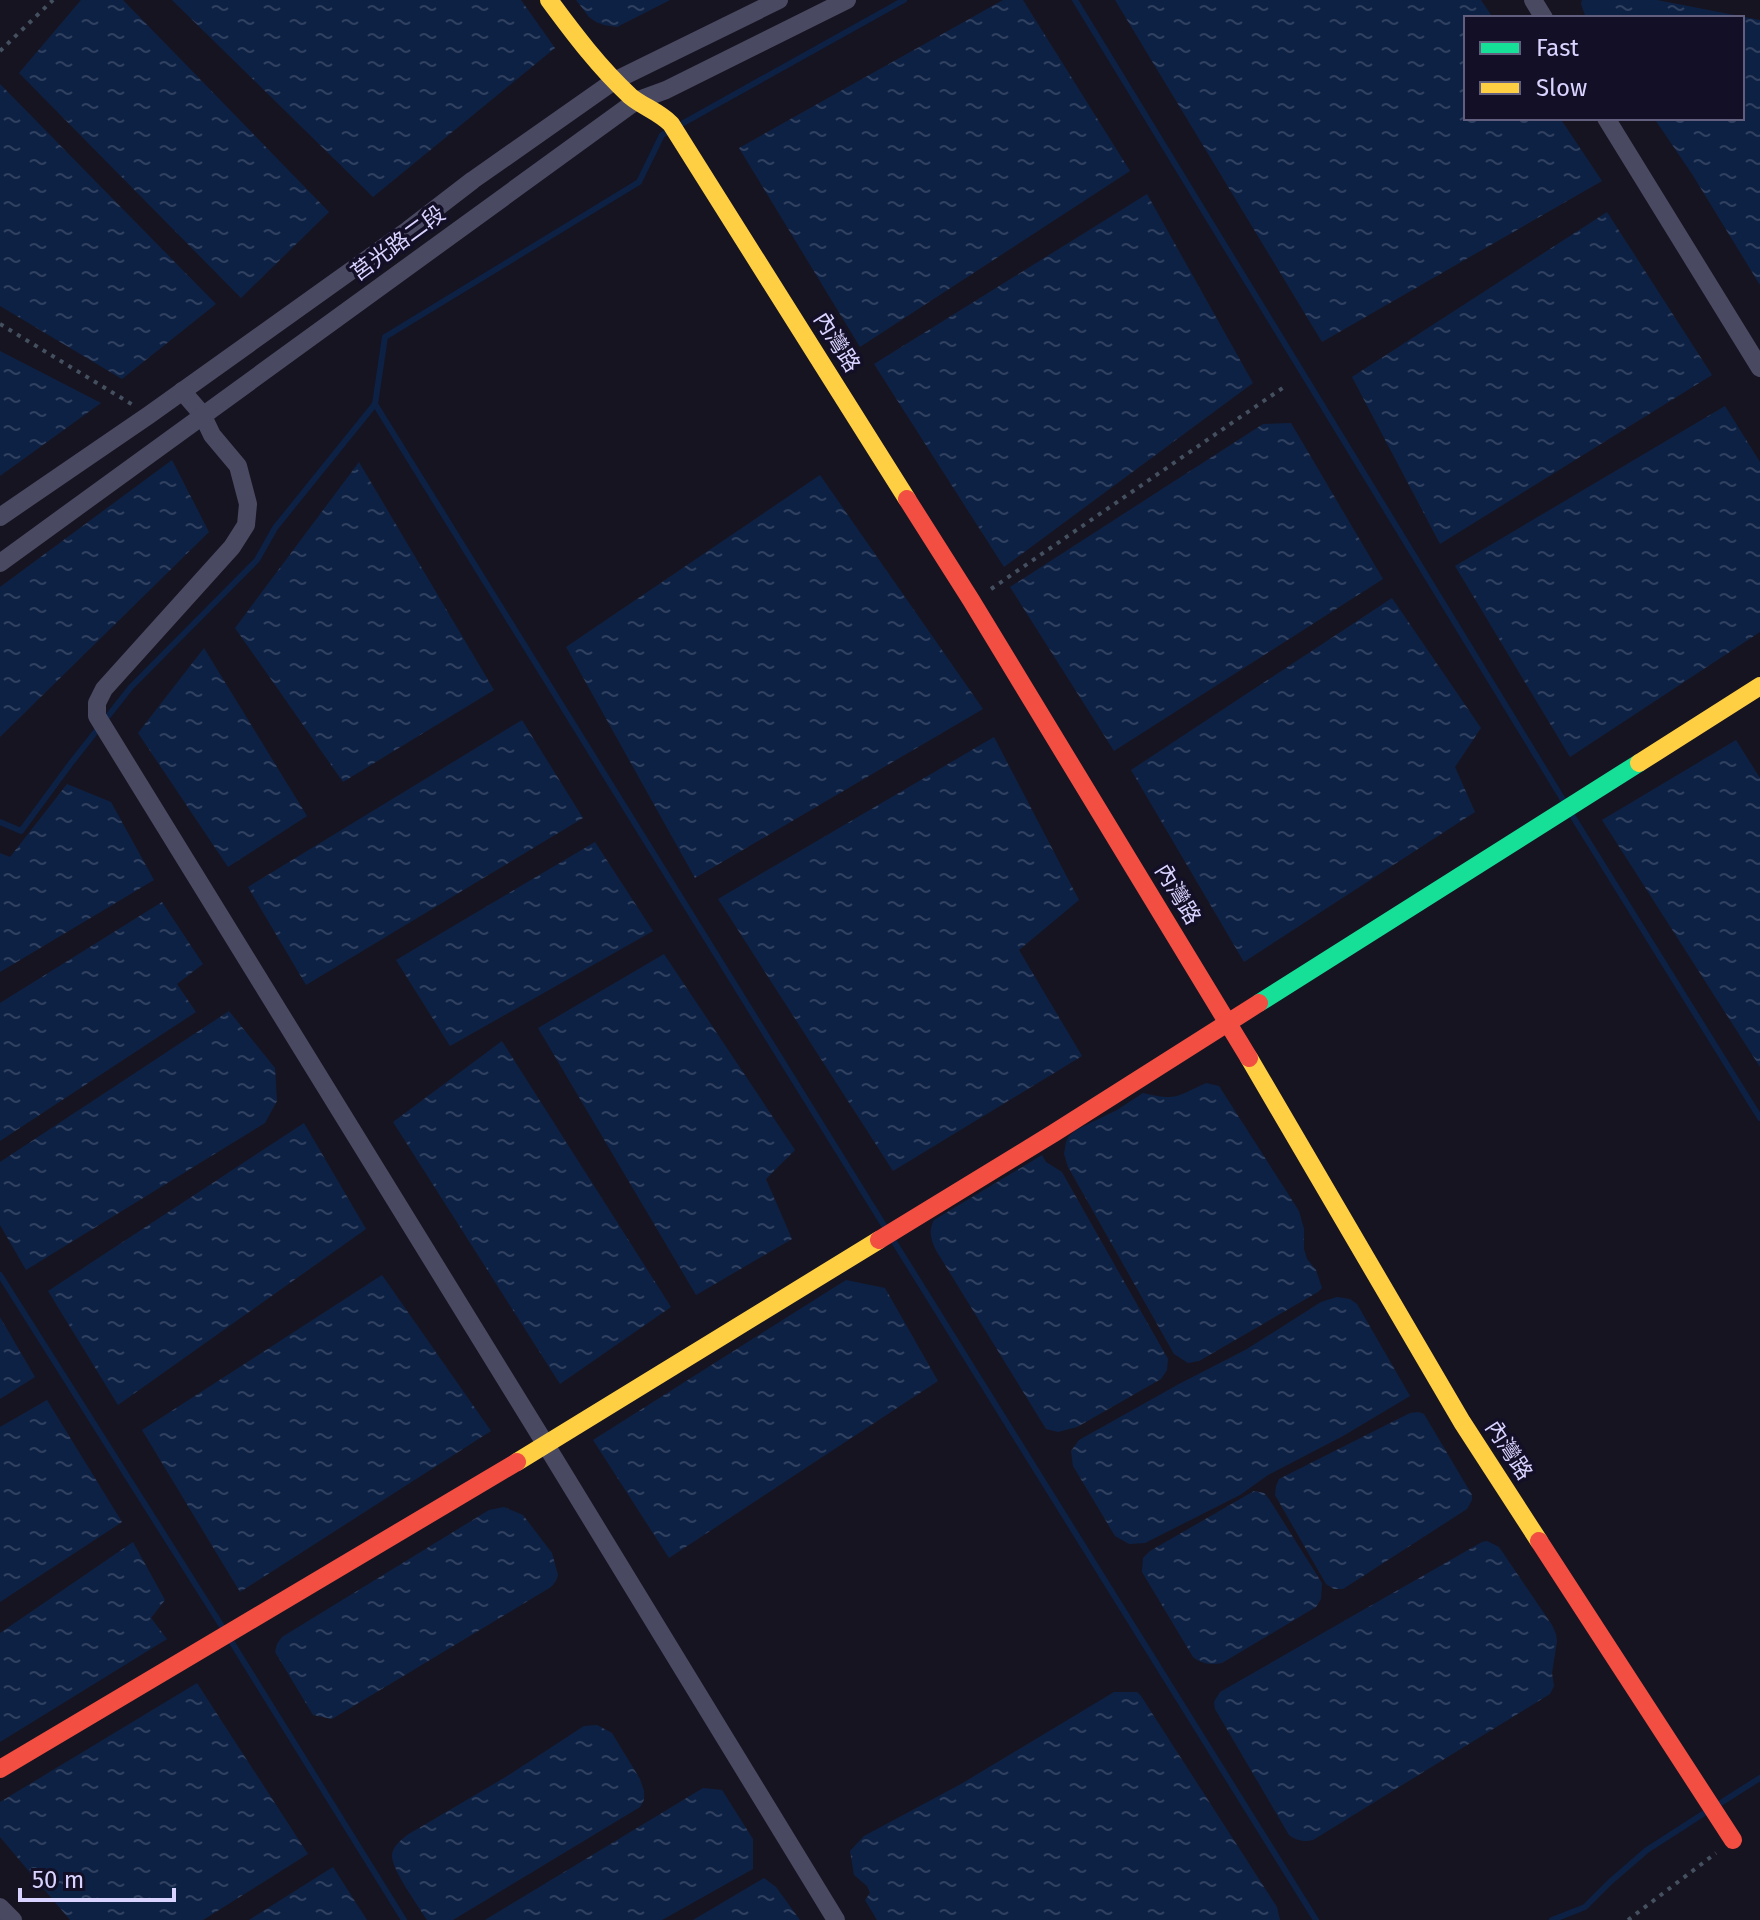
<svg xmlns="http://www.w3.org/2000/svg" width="1760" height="1920" font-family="'Fira Sans','Noto Sans TC',sans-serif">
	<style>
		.water { fill: url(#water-ripples) }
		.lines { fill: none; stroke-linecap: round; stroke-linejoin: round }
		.stream { stroke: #0d2144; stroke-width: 6 }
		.path { stroke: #44505f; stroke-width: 4; stroke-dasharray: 4 6; stroke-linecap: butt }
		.street { stroke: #4a4962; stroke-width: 18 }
		.fast { stroke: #16e098; stroke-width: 18 }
		.slow { stroke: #ffcf43; stroke-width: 18 }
		.jam { stroke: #f24e42; stroke-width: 18 }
		.labels { text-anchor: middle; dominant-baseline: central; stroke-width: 7; stroke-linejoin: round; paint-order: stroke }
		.street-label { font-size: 22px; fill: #d9d4ff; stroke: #130f26 }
	</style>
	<defs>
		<pattern id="water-ripples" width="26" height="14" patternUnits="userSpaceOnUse" patternTransform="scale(2)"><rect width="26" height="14" fill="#0d2144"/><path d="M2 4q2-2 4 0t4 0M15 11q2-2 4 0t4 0" fill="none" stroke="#304060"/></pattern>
	</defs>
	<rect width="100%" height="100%" fill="#161421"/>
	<g class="water">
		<path d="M81 0H123L329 212 241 298 19 73Z"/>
		<path d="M172 0H521L555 48 373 197Z"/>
		<path d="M576 0H670L617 27 604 25 596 22 589 17Z"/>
		<path d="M1003 0H1023L1130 171 860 347 739 148Z"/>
		<path d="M1115 0H1481L1493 18H1466V118H1560L1602 181 1322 342Z"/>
		<path d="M1582 0H1657L1760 20V285L1692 174 1654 118H1742V18H1586L1581 4Z"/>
		<path d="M0 84 216 304 122 379 0 306Z"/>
		<path d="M1147 194 1253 383 1004 567 874 364Z"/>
		<path d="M1607 212 1712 375 1440 544 1352 377Z"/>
		<path d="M0 351 101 403 0 476Z"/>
		<path d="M1725 406 1760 462V632L1570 757 1455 566Z"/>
		<path d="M1291 423 1383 579 1114 751 1010 587 1263 424Z"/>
		<path d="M172 460 209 532 0 737V587Z"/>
		<path d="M359 462 494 690 343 782 235 628Z"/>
		<path d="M820 475 983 709 695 878 566 647Z"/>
		<path d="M1392 598 1481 728 1455 767 1475 812 1244 962 1131 770Z"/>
		<path d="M204 648 307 816 228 867 138 733Z"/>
		<path d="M522 720 583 818 306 985 248 887Z"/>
		<path d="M994 737 1079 900 1019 950 1082 1056 893 1171 718 899Z"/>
		<path d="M1736 740 1760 778V1067L1602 820Z"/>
		<path d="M67 784 111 802 154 880 0 972V853L10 857Z"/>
		<path d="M595 842 653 931 450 1046 396 960Z"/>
		<path d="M162 902 203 964 177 984 196 1012 0 1141V1003Z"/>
		<path d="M664 954 795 1150 766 1179 792 1239 696 1295 538 1028Z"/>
		<path d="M229 1011 275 1068 277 1101 265 1123 26 1270 0 1225V1162Z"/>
		<path d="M502 1041 671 1307 560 1384 393 1122Z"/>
		<path d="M1206 1083 1219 1086 1299 1211 1304 1229V1249L1307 1259 1316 1270 1322 1288 1318 1292 1199 1361 1188 1363 1174 1354 1068 1167 1064 1154 1066 1142 1069 1136 1076 1130 1117 1110 1143 1093C1176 1101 1176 1097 1206 1083Z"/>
		<path d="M304 1123 366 1229 118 1405 48 1291Z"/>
		<path d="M1042 1155 1046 1162 1062 1172 1168 1359 1167 1370 1161 1379 1077 1427 1058 1432 1046 1429 937 1252C931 1241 928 1231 934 1220Z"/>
		<path d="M382 1275 491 1431 240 1592 142 1430Z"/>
		<path d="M846 1280 885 1288 938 1381 669 1558 593 1440Z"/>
		<path d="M1337 1297 1350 1299 1357 1304 1410 1396 1343 1436 1268 1475 1240 1495 1145 1543 1129 1544 1115 1536 1073 1466 1071 1451 1079 1440 1179 1384 1247 1349 1321 1302Z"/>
		<path d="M0 1317 35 1377 0 1399Z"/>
		<path d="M47 1400 122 1522 0 1602V1427Z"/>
		<path d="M1419 1412 1424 1414 1472 1495V1500L1467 1509 1343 1589H1334L1326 1584 1275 1495 1276 1486 1279 1479 1410 1413Z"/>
		<path d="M1254 1491 1264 1493 1269 1499 1322 1583 1321 1599 1316 1607 1222 1663C1210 1665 1202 1664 1193 1657L1142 1572 1143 1558 1150 1551Z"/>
		<path d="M504 1507 523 1515 552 1553 558 1575 556 1581 551 1587 332 1719 313 1715 275 1652 277 1644 282 1637 489 1510Z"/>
		<path d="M1487 1541 1499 1547 1552 1625 1556 1634 1557 1641 1552 1673 1554 1686 1550 1694 1313 1840C1303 1842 1297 1841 1289 1835L1215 1709 1214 1702 1220 1692 1482 1542Z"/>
		<path d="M133 1542 165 1600 151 1618 167 1639 0 1742V1633Z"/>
		<path d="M197 1683 308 1854 203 1920H70L0 1837V1802Z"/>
		<path d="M1114 1692H1137L1141 1696 1277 1907 1280 1920H877L865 1900 870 1893 867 1886 854 1875 850 1851 864 1836 961 1784Z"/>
		<path d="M597 1725 612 1733 640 1779 644 1791V1800L640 1807 453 1920H427C419 1907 392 1870 392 1856 392 1847 400 1841 407 1835L504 1778 584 1726Z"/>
		<path d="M703 1788 722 1790 753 1839V1869L662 1920H485Z"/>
		<path d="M333 1867 367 1920H249Z"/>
		<path d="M764 1878 776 1887 800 1920H693Z"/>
	</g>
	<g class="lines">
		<g class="stream">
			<path d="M1075 0 1565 803"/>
			<path d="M678 126 904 0"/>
			<path d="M375 404 885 1227"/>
			<path d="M1570 812 1760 1118"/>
			<path d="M0 822 21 831 71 763 131 687 257 560 275 528 375 404 385 337 639 182 662 135 669 131"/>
			<path d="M893 1240 1316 1920"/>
			<path d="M0 1275 223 1628"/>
			<path d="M231 1641 404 1920"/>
			<path d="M1719 1804 1760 1778"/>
			<path d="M1552 1920 1585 1907 1610 1882 1647 1850 1706 1812"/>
		</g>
		<g class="path">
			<path d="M0 51 53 0"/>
			<path d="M0 324 133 405"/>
			<path d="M991 589 1284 387"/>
			<path d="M1628 1920 1716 1853"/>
		</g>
		<g class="street">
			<path d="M1533 0 1544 18"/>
			<path d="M1606 118 1760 368"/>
			<path d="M182 391 202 414 212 435 238 466 248 504 246 525 232 547 104 689 97 703V716L546 1445 836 1920"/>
			<path d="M0 517 149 415 408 230 473 180 614 81 779 0"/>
			<path d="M0 563 636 101 666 90 847 0"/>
			<path d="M0 1907 13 1920"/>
		</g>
		<path class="fast" d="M1259 1003 1639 763"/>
		<g class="slow">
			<path d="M549 0C574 34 599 67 630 96 643 107 658 111 671 124L907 499"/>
			<path d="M1639 763 1760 686"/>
			<path d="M1249 1058 1462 1422 1539 1541"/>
			<path d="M517 1462 879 1240"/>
		</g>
		<g class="jam">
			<path d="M907 499 971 600 1249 1058"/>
			<path d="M879 1240 1054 1133 1259 1003"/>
			<path d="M1539 1541 1733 1840"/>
			<path d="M0 1769 517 1462"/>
		</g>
	</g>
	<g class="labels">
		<g class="street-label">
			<text transform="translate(398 243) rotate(-36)">莒光路二段</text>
			<text transform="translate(837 342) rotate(58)">內灣路</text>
			<text transform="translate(1178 894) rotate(59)">內灣路</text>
			<text transform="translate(1509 1450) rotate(57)">內灣路</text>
		</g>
	</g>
	<rect x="1464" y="16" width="280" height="104" fill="#130f26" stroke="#625e7d" stroke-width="2"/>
	<rect x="1480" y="42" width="40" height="12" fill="#16e098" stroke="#625e7d" stroke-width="2"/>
	<text x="1536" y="56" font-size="24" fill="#d9d4ff">Fast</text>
	<rect x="1480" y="82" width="40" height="12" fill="#ffcf43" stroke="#625e7d" stroke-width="2"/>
	<text x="1536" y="96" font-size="24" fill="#d9d4ff">Slow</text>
	<path d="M20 1888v12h154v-12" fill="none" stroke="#d9d4ff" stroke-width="4"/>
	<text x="32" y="1888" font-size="24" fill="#d9d4ff" stroke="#130f26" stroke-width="6" paint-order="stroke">50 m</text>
</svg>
